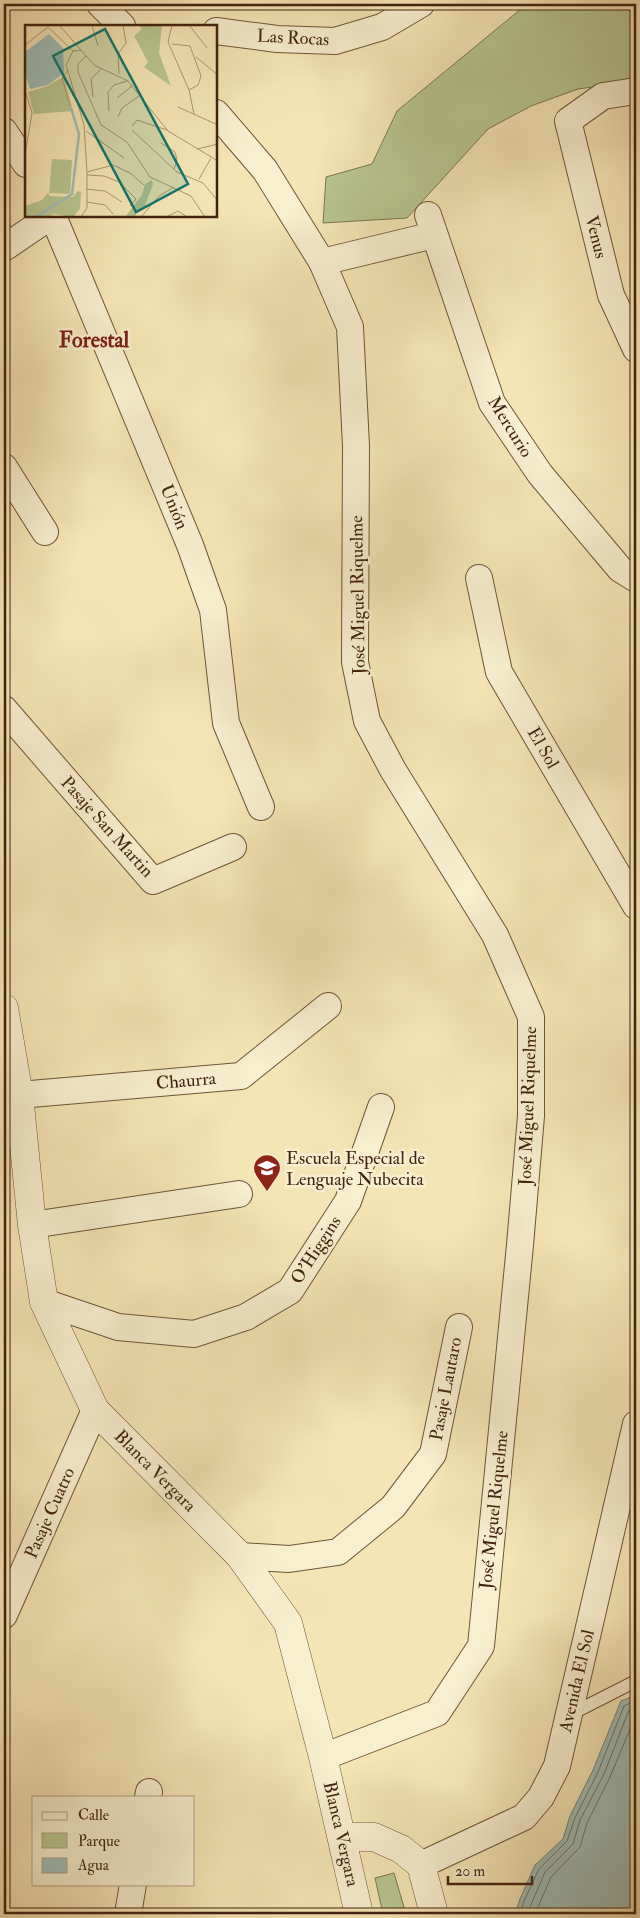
<svg xmlns="http://www.w3.org/2000/svg" width="640" height="1918" font-family="'IM FELL Double Pica',serif">
	<style>
		.green { fill: #b8c591; stroke: #7d7450 }
		.water { fill: #9fbdb7; stroke: #7a7f74 }
		.lines { fill: none; stroke-linecap: round; stroke-linejoin: round }
		.shore { stroke: #707063; stroke-width: 1 }
		.service-casing { stroke: #6f5439; stroke-width: 14 }
		.minor-casing { stroke: #6f5439; stroke-width: 28 }
		.tertiary-casing { stroke: #6f5439; stroke-width: 29 }
		.service { stroke: #f8eed0; stroke-width: 12 }
		.minor { stroke: #f8eed0; stroke-width: 26 }
		.tertiary { stroke: #f8eed0; stroke-width: 28 }
		.labels { text-anchor: middle; dominant-baseline: central; stroke-width: 5; stroke-linejoin: round; paint-order: stroke }
		.street-label { font-size: 18px; fill: #42230f; stroke: #f8eed0 }
		.poi-label { font-size: 18px; fill: #42230f; stroke: #f8eed0; text-anchor: start }
		.district-label { font-size: 22px; font-weight: bold; fill: #7a1f14; stroke: #f8eed0 }
		.inset-river { fill: none; stroke: #9fbdb7; stroke-width: 2.5 }
		.inset-road { fill: none; stroke: #ad9773; stroke-width: 1 }
		.view { fill: #0f766e; fill-opacity: 0.15; stroke: #0f766e; stroke-width: 2.5 }
		.inset-edge { fill: none; stroke: #42230f; stroke-width: 2.5 }
	</style>
	<rect width="100%" height="100%" fill="#f5e5b6"/>
	<filter id="stains"><feTurbulence type="fractalNoise" baseFrequency=".004" numOctaves="4"/><feColorMatrix values="0 0 0 0 .2 0 0 0 0 .09 0 0 0 0 .02 0 0 0 .5 -.17"/></filter>
	<radialGradient id="worn" r=".72"><stop offset=".6" stop-color="#630" stop-opacity="0"/><stop offset="1" stop-color="#630" stop-opacity=".3"/></radialGradient>
	<g class="green">
		<path d="M527 4H636V81L578 89 531 106 488 129 407 218 323 223 326 177 372 164 397 111Z"/>
		<path d="M394 1873 406 1914H383L375 1878Z"/>
	</g>
	<path class="water" d="M636 1695V1914H515L520 1899 535 1865 563 1839 570 1816 593 1770 621 1701Z"/>
	<g class="lines">
		<g class="shore">
			<path d="M520 1914 524 1901 539 1869 567 1841 575 1818 598 1772 624 1706 636 1700"/>
			<path d="M527 1914 545 1872 573 1844 580 1820 604 1774 629 1710 636 1707"/>
			<path d="M535 1914 551 1877 580 1847 587 1823 610 1777 636 1715"/>
		</g>
		<g class="service-casing">
			<path id="service" d="M569 1715 636 1681"/>
		</g>
		<g class="minor-casing">
			<g id="minor">
				<path d="M100 4 122 26"/>
				<path d="M216 31 277 39 335 41 382 27 421 4"/>
				<path d="M636 91 603 96 568 121 611 295 636 349"/>
				<path d="M216 113 265 170 322 262 350 327 356 446 355 662 367 721 393 770 495 935 531 1017V1116L520 1245 481 1646 437 1713 323 1757"/>
				<path d="M4 131 26 164"/>
				<path d="M428 215 492 403 540 474 620 569 636 579"/>
				<path d="M53 216 190 545 213 610 226 723 261 807"/>
				<path d="M4 248 51 216"/>
				<path d="M322 262 434 235"/>
				<path d="M4 467 45 532"/>
				<path d="M479 578 499 672 636 906"/>
				<path d="M4 709 153 881 233 847"/>
				<path d="M19 1095 241 1076 328 1006"/>
				<path d="M32 1225 239 1194"/>
				<path d="M44 1302 118 1327 194 1334 246 1317 290 1291 348 1201 381 1107"/>
				<path d="M240 1556 289 1559 338 1552 393 1507 433 1454 459 1327"/>
				<path d="M4 1615 95 1410"/>
				<path d="M148 1797 149 1792"/>
				<path d="M421 1865 524 1817 541 1797 557 1766 636 1424"/>
				<path d="M128 1914 133 1884"/>
			</g>
		</g>
		<g class="tertiary-casing">
			<g id="tertiary">
				<path d="M4 1008 19 1095 32 1225 44 1302 95 1410 240 1556 288 1623 323 1757 359 1914"/>
				<path d="M342 1837H374L401 1849 421 1865 434 1914"/>
			</g>
		</g>
		<use href="#service" class="service"/>
		<use href="#minor" class="minor"/>
		<use href="#tertiary" class="tertiary"/>
	</g>
	<defs>
		<g id="school-pin" transform="scale(1.4375)"><path d="M0 17L-7.5 6A9.5 9.5 0 1 1 7.5 6Z" fill="#8f2418" stroke="#f8eed0"/><path d="M0-5L7-2L0 1L-7-2ZM-4 1L0 2.5L4 1V4Q0 6-4 4Z" fill="#fff"/></g>
	</defs>
	<g fill-rule="evenodd">
		<use href="#school-pin" x="267" y="1168"/>
	</g>
	<g class="labels">
		<g class="street-label">
			<text transform="translate(293 38) rotate(3)">Las Rocas</text>
			<text transform="translate(596 237) rotate(76)">Venus</text>
			<text transform="translate(510 427) rotate(58)">Mercurio</text>
			<text transform="translate(174 507) rotate(68)">Unión</text>
			<text transform="translate(358 595) rotate(-91)">José Miguel Riquelme</text>
			<text transform="translate(543 748) rotate(60)">El Sol</text>
			<text transform="translate(107 827) rotate(48)">Pasaje San Martin</text>
			<text transform="translate(186 1081) rotate(-5)">Chaurra</text>
			<text transform="translate(528 1106) rotate(-88)">José Miguel Riquelme</text>
			<text transform="translate(316 1250) rotate(-57)">O'Higgins</text>
			<text transform="translate(446 1389) rotate(-79)">Pasaje Lautaro</text>
			<text transform="translate(155 1471) rotate(45)">Blanca Vergara</text>
			<text transform="translate(494 1510) rotate(-84)">José Miguel Riquelme</text>
			<text transform="translate(50 1513) rotate(-66)">Pasaje Cuatro</text>
			<text transform="translate(577 1681) rotate(-77)">Avenida El Sol</text>
			<text transform="translate(341 1834) rotate(77)">Blanca Vergara</text>
		</g>
		<g class="poi-label">
			<text x="286" y="1158">Escuela Especial de<tspan x="286" dy="21">Lenguaje Nubecita</tspan></text>
		</g>
		<g class="district-label">
			<text x="94" y="340">Forestal</text>
		</g>
	</g>
	<g transform="translate(25 25)">
		<rect width="192" height="192" fill="#f5e5b6"/>
		<path d="M115 0H137L134 28 146 61 119 42 123 37 109 11 116 5ZM39 51 48 86 9 89 3 67 23 61ZM27 134 47 135 45 169 24 168ZM127 155 128 159 119 183 112 187 110 192H100L117 170 120 159ZM53 166 56 167 55 184 48 192 29 189 24 192H0V181L17 175 23 168 25 171 48 172Z" fill="#b8c591"/>
		<path d="M24 9 38 23 39 48 23 60 5 64 0 49V27Z" fill="#9fbdb7"/>
		<path class="inset-river" d="M11 192 47 169 54 109 46 83"/>
		<path class="inset-road" d="M34 0 69 40 103 56 143 106 193 136M67 0 73 21M147 0 143 17 164 65 169 89M164 0 182 23M147 19 165 21M0 20 23 2 48 26 56 25M48 26 41 40 59 100 62 147V183L56 192M61 31 53 39V47L76 100 102 117 125 152 166 171 180 192M171 32 193 50M43 45 37 53 45 81M94 49 93 29 101 18 98 0M0 65 7 88 0 130M164 65 173 60 176 51 165 21M68 72 66 54 76 44M92 73 107 61M153 82 193 100M84 86 83 67 89 60 102 56M93 92 97 83 114 71M107 101 112 95 142 105M107 105 152 147 178 158 193 176M61 106 99 133M136 118 150 127 152 135 149 144M172 124 193 119M62 147 88 140 105 148 119 160M62 150 79 151 94 157 111 174 105 181M174 154 186 133M61 164 80 166 97 177M62 177 80 180 88 189M116 192 134 171 149 162M141 192 153 186 162 192"/>
		<path class="view" d="M80 4 163 159 111 187 28 31Z"/>
		<rect width="192" height="192" class="inset-edge"/>
	</g>
	<rect width="640" height="1918" fill="none" stroke="#f5e5b6" stroke-width="20"/>
	<rect x="5" y="5" width="630" height="1908" fill="none" stroke="#42230f" stroke-width="2.5"/>
	<rect x="10" y="10" width="620" height="1898" fill="none" stroke="#42230f"/>
	<rect x="32" y="1796" width="162" height="90" fill="#f8eed0" stroke="#af9d83"/>
	<rect x="42" y="1812" width="25" height="8" fill="#f8eed0" stroke="#af9d83"/>
	<text x="78" y="1820" font-size="15" fill="#42230f">Calle</text>
	<rect x="42" y="1833" width="25" height="15" fill="#b8c591" stroke="#af9d83"/>
	<text x="78" y="1846" font-size="15" fill="#42230f">Parque</text>
	<rect x="42" y="1858" width="25" height="15" fill="#9fbdb7" stroke="#af9d83"/>
	<text x="78" y="1870" font-size="15" fill="#42230f">Agua</text>
	<path d="M448 1876v8h84v-8" fill="none" stroke="#42230f" stroke-width="2.5"/>
	<text x="455" y="1876" font-size="15" fill="#42230f" stroke="#f8eed0" stroke-width="4" paint-order="stroke">20 m</text>
	<rect width="100%" height="100%" filter="url(#stains)"/>
	<rect width="100%" height="100%" fill="url(#worn)"/>
</svg>
